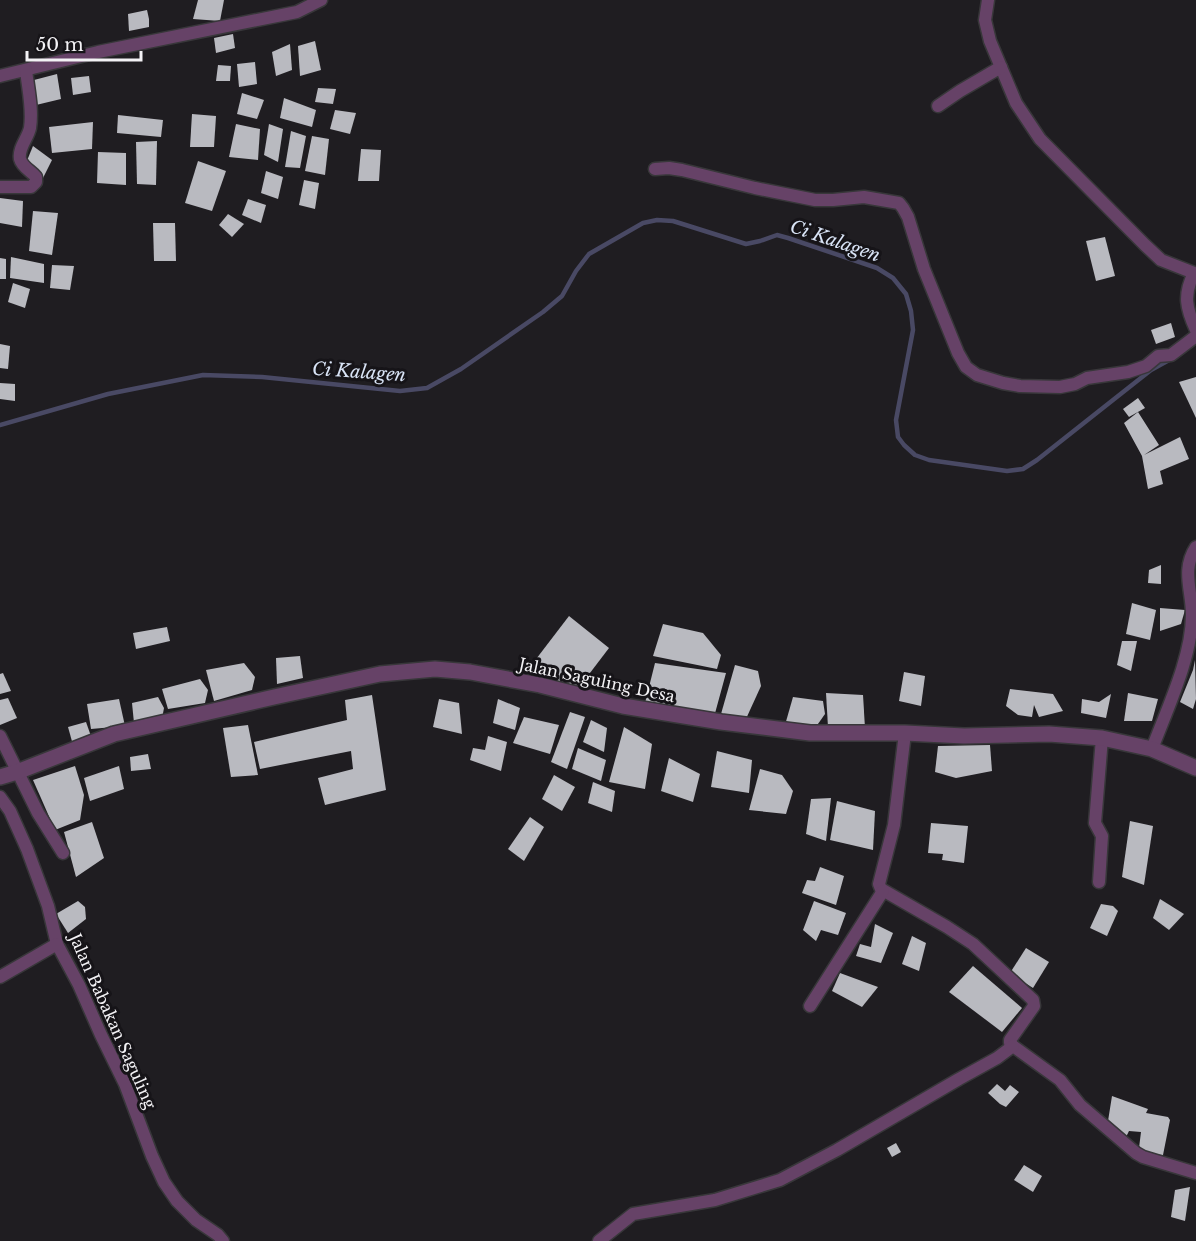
<svg xmlns="http://www.w3.org/2000/svg" width="1196" height="1241" font-family="'Libre Baskerville',serif">
	<style>
		.lines { fill: none; stroke-linecap: round; stroke-linejoin: round }
		.stream { stroke: #494964; stroke-width: 4.5 }
		.building { fill: #b9bac0 }
		.minor-casing { stroke: #38373a; stroke-width: 15 }
		.tertiary-casing { stroke: #38373a; stroke-width: 18 }
		.minor { stroke: #664267; stroke-width: 12 }
		.tertiary { stroke: #664267; stroke-width: 15 }
		.labels { text-anchor: middle; dominant-baseline: central; stroke-width: 6; stroke-linejoin: round; paint-order: stroke }
		.street-label { font-size: 16px; fill: #f3f2f5; stroke: #161418 }
		.water-label { font-size: 18px; font-style: italic; fill: #d9e4f6; stroke: #161418 }
	</style>
	<rect width="100%" height="100%" fill="#1f1d21"/>
	<g class="lines">
		<path class="stream" d="M0 425 108 394 203 375 262 377 400 391 427 388 461 369 543 312 562 296 576 271 589 254 643 223 657 220 673 221 746 244 760 241 777 235 788 238 877 268 893 278 906 294 911 311 913 330 896 420 898 437 904 445 915 455 929 460 1007 471 1023 469 1037 460 1151 370 1171 359"/>
	</g>
	<g class="building">
		<path d="M198 0H224L220 21 193 19Z"/>
		<path d="M147 10 149 19V27L129 31 128 14Z"/>
		<path d="M233 34 235 48 216 53 214 38Z"/>
		<path d="M315 41 321 70 300 76 298 46Z"/>
		<path d="M290 44 292 70 276 76 272 52Z"/>
		<path d="M255 62 257 84 239 87 237 64Z"/>
		<path d="M218 65 231 66 230 81H216Z"/>
		<path d="M57 74 61 99 36 105 34 80Z"/>
		<path d="M89 76 91 92 73 95 71 78Z"/>
		<path d="M318 88 336 89 333 104 315 102Z"/>
		<path d="M242 93 264 100 257 119 237 114Z"/>
		<path d="M284 98 316 110 312 127 280 118Z"/>
		<path d="M335 110 356 113 350 134 330 129Z"/>
		<path d="M192 114 216 116 214 147H190Z"/>
		<path d="M118 115 163 120 161 137 117 133Z"/>
		<path d="M93 122 92 149 52 153 49 127Z"/>
		<path d="M236 124 260 129 258 160 229 157Z"/>
		<path d="M269 124 283 129 278 162 264 155Z"/>
		<path d="M291 131 306 136 300 168 285 167Z"/>
		<path d="M312 136 329 139 325 175 305 171Z"/>
		<path d="M157 141 156 185 137 184 136 142Z"/>
		<path d="M33 146 52 160 43 178 26 163Z"/>
		<path d="M361 149 381 150 379 181H358Z"/>
		<path d="M98 152 126 153V185L97 183Z"/>
		<path d="M198 161 226 171 212 211 185 203Z"/>
		<path d="M266 171 283 177 278 199 261 193Z"/>
		<path d="M304 180 319 183 315 209 299 205Z"/>
		<path d="M0 198 23 201 22 227 0 223Z"/>
		<path d="M248 199 266 205 261 223 242 215Z"/>
		<path d="M33 211 58 213 52 255 29 251Z"/>
		<path d="M228 214 244 224 232 237 219 225Z"/>
		<path d="M153 223H175L176 261H154Z"/>
		<path d="M1105 237 1115 276 1096 281 1086 241Z"/>
		<path d="M11 257 44 264V283L10 278Z"/>
		<path d="M0 258 6 259V279H0Z"/>
		<path d="M52 265 74 266 70 290 50 288Z"/>
		<path d="M13 283 30 289 25 308 8 302Z"/>
		<path d="M1171 323 1175 337 1156 344 1151 330Z"/>
		<path d="M0 344 10 346 8 369 0 368Z"/>
		<path d="M1196 377V418L1179 382Z"/>
		<path d="M0 383 15 384V401L0 399Z"/>
		<path d="M1138 398 1145 408 1129 417 1123 409Z"/>
		<path d="M1138 412 1159 445 1144 455 1180 437 1189 459 1160 471 1163 484 1148 489 1142 456 1124 423Z"/>
		<path d="M1161 565V584L1148 583 1149 570Z"/>
		<path d="M1132 603 1156 610 1150 640 1126 634Z"/>
		<path d="M1160 608 1185 610 1181 624 1160 631Z"/>
		<path d="M569 616 609 648 577 690 530 667Z"/>
		<path d="M663 624 703 633 721 655 717 669 653 656Z"/>
		<path d="M167 627 170 641 136 649 133 633Z"/>
		<path d="M1122 641H1137L1131 671 1117 665Z"/>
		<path d="M300 656 303 678 277 684 276 658Z"/>
		<path d="M1195 660 1196 699 1193 709 1180 702 1193 670Z"/>
		<path d="M244 663 255 677 252 690 214 701 206 670Z"/>
		<path d="M655 663 726 673 714 717 645 703Z"/>
		<path d="M735 665 758 671 761 686 745 721 721 714Z"/>
		<path d="M904 672 925 676 921 706 899 701Z"/>
		<path d="M3 673 11 691 0 694V674Z"/>
		<path d="M200 679 208 690 205 703 168 709 162 689Z"/>
		<path d="M1010 689 1053 694 1063 711 1039 717 1034 705 1032 717 1018 715 1006 706Z"/>
		<path d="M826 693 863 695 865 728 828 727Z"/>
		<path d="M1128 693 1158 699 1152 721H1124Z"/>
		<path d="M1111 694 1106 718 1081 713 1082 699 1099 702Z"/>
		<path d="M372 695 386 790 325 805 318 778 353 769 351 751 260 769 254 742 347 720 345 700Z"/>
		<path d="M158 697 164 708 162 719 134 723 132 703Z"/>
		<path d="M793 697 823 701 825 714 813 731 785 725Z"/>
		<path d="M8 698 17 718 0 725V700Z"/>
		<path d="M119 699 125 726 91 729 87 704Z"/>
		<path d="M439 699 459 703 462 734 433 727Z"/>
		<path d="M498 699 520 708 515 730 493 723Z"/>
		<path d="M570 712 585 717 567 769 551 762Z"/>
		<path d="M524 717 559 725 550 754 513 743Z"/>
		<path d="M591 720 607 728 604 752 583 742Z"/>
		<path d="M86 722 92 739 73 745 68 727Z"/>
		<path d="M248 725 258 775 231 777 223 728Z"/>
		<path d="M624 727 652 744 645 789 609 782Z"/>
		<path d="M488 736 507 742 501 771 470 760 473 748 485 750Z"/>
		<path d="M990 745 992 771 956 778 935 772 938 746Z"/>
		<path d="M578 748 606 760 601 781 572 769Z"/>
		<path d="M717 751 752 760 749 793 711 787Z"/>
		<path d="M148 754 151 769 131 771 130 757Z"/>
		<path d="M669 758 700 774 693 802 661 791Z"/>
		<path d="M75 766 84 795 80 820 55 830 33 780Z"/>
		<path d="M119 766 124 789 90 801 84 778Z"/>
		<path d="M760 769 782 775 793 791 786 814 749 810Z"/>
		<path d="M554 775 575 787 562 811 542 799Z"/>
		<path d="M593 782 615 791 612 812 588 803Z"/>
		<path d="M831 798 826 841 806 834 811 799Z"/>
		<path d="M837 801 875 811 873 850 830 840Z"/>
		<path d="M530 817 544 827 524 861 508 849Z"/>
		<path d="M1130 821 1153 826 1144 885 1122 877Z"/>
		<path d="M92 822 104 858 76 877 64 832Z"/>
		<path d="M931 823 968 826 964 863 942 860 943 854 928 853Z"/>
		<path d="M820 867 844 876 836 905 802 893 807 880 815 881Z"/>
		<path d="M1160 899 1184 914 1169 930 1153 918Z"/>
		<path d="M78 901 85 907 86 919 68 933 56 914Z"/>
		<path d="M814 901 846 913 838 935 821 930 816 941 803 930Z"/>
		<path d="M1101 904 1113 906 1118 911 1107 936 1090 928Z"/>
		<path d="M875 924 893 933 881 963 856 956 860 944 871 947Z"/>
		<path d="M912 936 926 943 919 971 902 964Z"/>
		<path d="M1026 948 1049 962 1033 988 1010 973Z"/>
		<path d="M973 966 1022 1008 1002 1032 949 992Z"/>
		<path d="M840 973 878 987 862 1007 832 991Z"/>
		<path d="M997 1084 1005 1091 1010 1085 1019 1092 1006 1107 1000 1104 988 1093Z"/>
		<path d="M1112 1096 1148 1109 1146 1113 1168 1117 1170 1120 1163 1155 1151 1154 1139 1148 1141 1132 1129 1131 1126 1137 1108 1121Z"/>
		<path d="M896 1143 901 1152 892 1157 887 1148Z"/>
		<path d="M1024 1165 1042 1176 1033 1192 1014 1180Z"/>
		<path d="M1190 1187 1185 1221 1171 1217 1175 1190Z"/>
	</g>
	<g class="lines">
		<g class="minor-casing">
			<g id="minor">
				<path d="M988 0 985 20 990 41 1016 103 1040 139 1145 245 1161 260 1194 273C1183 295 1186 308 1196 330"/>
				<path d="M0 76 98 52 297 12 321 0"/>
				<path d="M938 106 960 91 1001 67"/>
				<path d="M655 169 669 168 682 170 755 188 815 200H833L864 197 899 203 903 208 908 217 924 269 958 353 966 367 977 375 1003 383 1020 386 1060 387 1075 384 1087 378 1128 372 1146 366 1158 356 1171 355 1196 336"/>
				<path d="M0 187H31L36 182V177C31 171 22 167 20 159 18 148 28 138 30 128 33 109 28 89 26 70"/>
				<path d="M905 733 894 825 881 876 879 884 881 889 947 927 973 944 1033 1000 1034 1006 1010 1040V1043L1013 1046 1060 1080 1080 1105 1136 1153 1143 1157 1196 1173"/>
				<path d="M0 736 38 813 63 853"/>
				<path d="M1152 749C1167 709 1192 657 1192 615 1192 590 1181 570 1196 547"/>
				<path d="M0 797 10 811 27 849 48 906 57 944 79 985 101 1035 125 1084 152 1156 164 1182 177 1201 196 1220 218 1235 223 1241"/>
				<path d="M1099 882 1102 836 1095 823 1102 738"/>
				<path d="M0 977 57 944"/>
				<path d="M810 1006 883 891"/>
				<path d="M599 1241 633 1214 715 1200 780 1180 837 1150 959 1079 997 1058 1013 1046"/>
			</g>
		</g>
		<g class="tertiary-casing">
			<path id="tertiary" d="M0 777 17 772 114 734 274 697 380 674 435 669 470 672 540 685 623 706 721 722 810 733H905L964 736 1049 734 1102 738 1152 749 1196 768"/>
		</g>
		<use href="#minor" class="minor"/>
		<use href="#tertiary" class="tertiary"/>
	</g>
	<g class="labels">
		<g class="street-label">
			<text transform="translate(597 680) rotate(12)">Jalan Saguling Desa</text>
			<text transform="translate(113 1021) rotate(66)">Jalan Babakan Saguling</text>
		</g>
		<g class="water-label">
			<text transform="translate(835 241) rotate(19)">Ci Kalagen</text>
			<text transform="translate(359 372) rotate(4)">Ci Kalagen</text>
		</g>
	</g>
	<path d="M27 51v9h114v-9" fill="none" stroke="#f3f2f5" stroke-width="3"/>
	<text x="36" y="51" font-size="18" fill="#f3f2f5" stroke="#161418" stroke-width="4.5" paint-order="stroke">50 m</text>
</svg>
